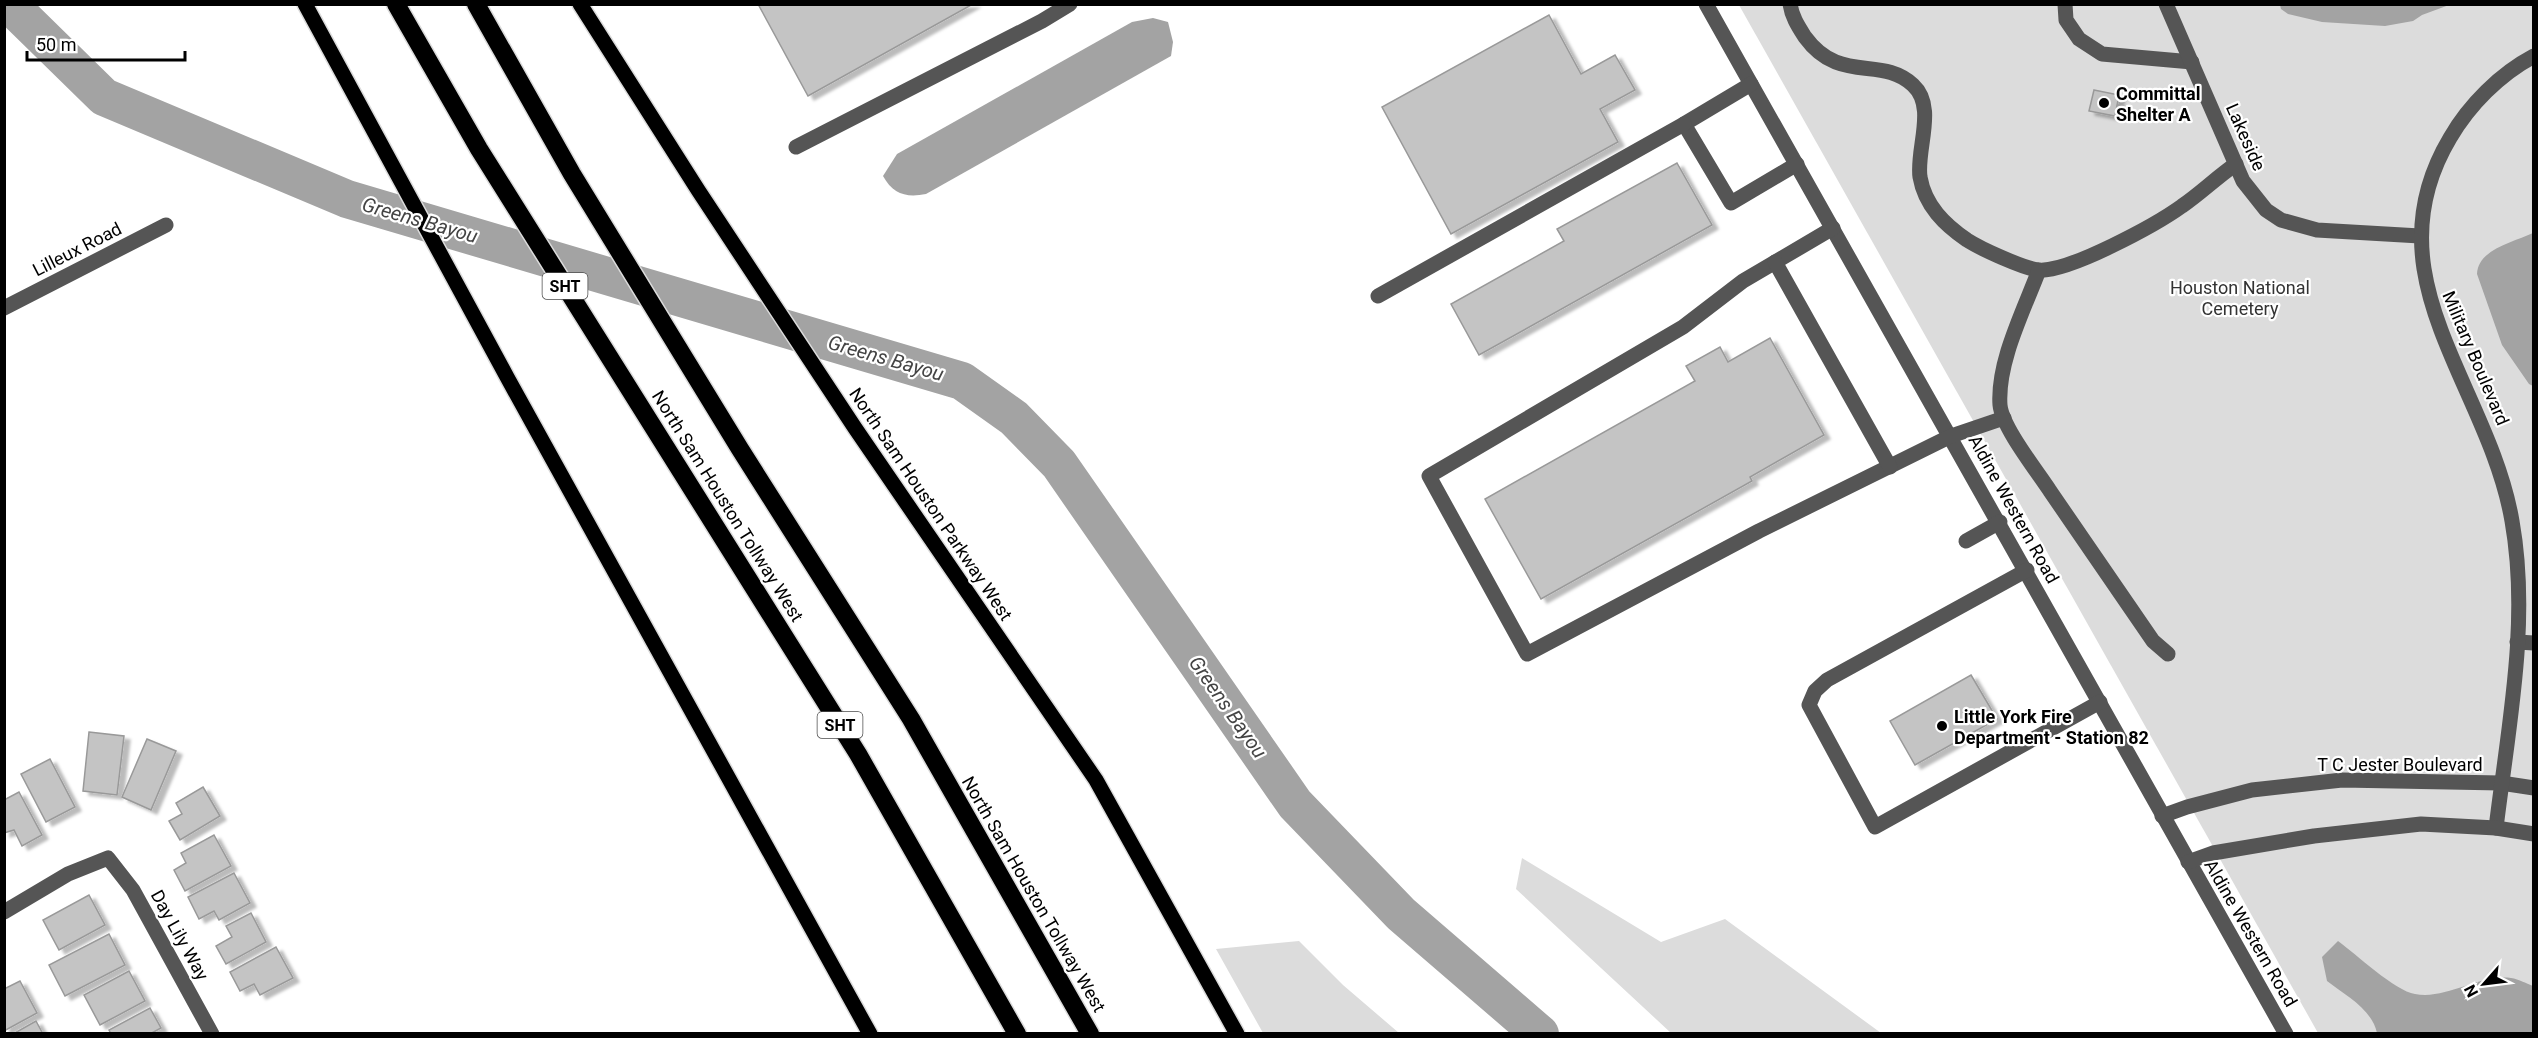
<svg xmlns="http://www.w3.org/2000/svg" width="2538" height="1038" font-family="Roboto,sans-serif">
	<style>
		.green { fill: #dcdcdc }
		.water { fill: #a3a3a3 }
		.lines { fill: none; stroke-linecap: round; stroke-linejoin: round }
		.river { stroke: #a3a3a3; stroke-width: 38 }
		.building { fill: #c4c4c4; stroke: #999; stroke-width: 1.5; filter: url(#shadow) }
		.major-casing { stroke: #dbdbdb; stroke-width: 18 }
		.highway-casing { stroke: #dbdbdb; stroke-width: 21 }
		.minor { stroke: #555; stroke-width: 15 }
		.major { stroke: #000; stroke-width: 15 }
		.highway { stroke: #000; stroke-width: 18 }
		.poi-dot { fill: #000; stroke: #fff; stroke-width: 2 }
		.labels { text-anchor: middle; dominant-baseline: central; stroke-width: 4.5; stroke-linejoin: round; paint-order: stroke }
		.shield { fill: #fff; stroke: #4c4c4c; stroke-width: 1.5 }
		.shield-label { font-size: 16px; font-weight: bold; fill: #000 }
		.poi-label { font-size: 18px; font-weight: bold; fill: #000; stroke: #fff; text-anchor: start }
		.street-label { font-size: 18px; fill: #000; stroke: #fff }
		.park-label { font-size: 18px; fill: #333; stroke: #fff }
		.water-label { font-size: 20px; font-style: italic; fill: #444; stroke: #fff }
	</style>
	<defs>
		<filter id="shadow"><feDropShadow dx="6" dy="4" stdDeviation="1.5" flood-color="#0004"/></filter>
	</defs>
	<rect width="100%" height="100%" fill="#fff"/>
	<g class="green">
		<path d="M1739 5H2533V1033H2318Z"/>
		<path d="M1522 858 1661 942 1725 919 1881 1033H1671L1516 889Z"/>
		<path d="M1299 941 1343 985 1399 1033H1263L1216 949Z"/>
	</g>
	<g class="water">
		<path d="M2280 5V4L2449 5 2422 15 2413 21 2385 26 2322 22 2288 14 2281 9Z"/>
		<path d="M1153 18 1168 22 1173 42 1171 56 926 194C906 198 893 194 883 176L897 154 1132 22Z"/>
		<path d="M2533 233V386L2529 384 2502 345 2477 274C2478 249 2514 242 2533 233Z"/>
		<path d="M2338 941C2356 954 2395 991 2415 994 2447 1000 2479 974 2511 978 2519 979 2527 984 2533 986V1033H2377C2372 1009 2345 995 2327 981L2322 957Z"/>
	</g>
	<g class="lines">
		<path class="river" d="M9 4 104 97 347 199 962 381 1014 418 1059 464 1295 804 1401 914 1540 1034"/>
	</g>
	<g class="building">
		<path d="M758 4H973L808 96Z"/>
		<path d="M1549 15 1581 74 1615 55 1635 90 1600 109 1618 142 1451 234 1382 107Z"/>
		<path d="M2094 90 2119 95 2115 116 2089 111Z"/>
		<path d="M1677 163 1712 225 1479 355 1451 304 1564 241 1557 229Z"/>
		<path d="M1770 338 1824 435 1750 477 1752 481 1541 599 1485 499 1695 381 1686 366 1720 347 1728 362Z"/>
		<path d="M1971 675 1997 719 1915 765 1890 721Z"/>
		<path d="M89 732 124 736 117 795 83 791Z"/>
		<path d="M147 739 176 751 151 810 122 797Z"/>
		<path d="M50 759 75 807 46 822 21 774Z"/>
		<path d="M203 787 220 816 180 840 169 821 182 814 176 803Z"/>
		<path d="M19 792 42 835 22 846 14 830 4 833V800Z"/>
		<path d="M214 835 231 866 185 891 174 870 186 863 181 853Z"/>
		<path d="M234 873 250 903 219 920 214 911 199 919 188 897Z"/>
		<path d="M89 895 105 925 59 950 43 920Z"/>
		<path d="M251 913 266 942 226 964 216 946 232 937 226 926Z"/>
		<path d="M109 934 125 965 65 996 49 965Z"/>
		<path d="M276 947 293 978 260 995 254 984 240 991 230 972Z"/>
		<path d="M129 971 145 1001 100 1025 84 995Z"/>
		<path d="M20 981 37 1013 4 1031V989Z"/>
		<path d="M150 1008 161 1028 150 1034H111L109 1030Z"/>
		<path d="M36 1021 43 1034H13Z"/>
	</g>
	<g class="lines">
		<g class="major-casing">
			<g id="major">
				<path d="M305 4 507 377 870 1034"/>
				<path d="M580 4 698 190 855 428 1096 780 1237 1034"/>
			</g>
		</g>
		<g class="highway-casing">
			<g id="highway">
				<path d="M396 4 479 149 858 754 1017 1034"/>
				<path d="M476 4 572 174 740 449 911 719 1090 1034"/>
			</g>
		</g>
		<g class="minor">
			<path d="M1706 4 2286 1034"/>
			<path d="M1790 4C1792 17 1798 26 1805 37 1840 85 1881 55 1913 85 1937 107 1916 149 1920 177 1925 206 1945 225 1967 240 1981 249 2023 268 2038 270 2068 273 2157 224 2182 206 2201 193 2217 177 2236 164"/>
			<path d="M2065 4 2066 20 2079 39 2102 54 2192 62"/>
			<path d="M2166 4 2243 181 2266 210 2281 220 2317 230 2420 236"/>
			<path d="M1751 84 1684 124 1731 203 1797 164"/>
			<path d="M796 147 1042 21 1070 4"/>
			<path d="M1833 228 1743 281 1683 327 1429 476 1527 654 1759 531 1951 436 2004 418"/>
			<path d="M1775 262 1890 467"/>
			<path d="M2039 270C2024 310 1997 362 2000 405 2002 427 2037 471 2050 491 2084 541 2119 591 2153 641L2168 654"/>
			<path d="M1378 296 1684 124"/>
			<path d="M4 308 166 225"/>
			<path d="M1966 541 2000 522"/>
			<path d="M2027 570 1827 680 1815 691 1809 705 1875 827 2100 702"/>
			<path d="M2517 642 2534 643"/>
			<path d="M2162 816 2187 807 2252 790 2342 780 2501 783 2534 788"/>
			<path d="M2496 828C2508 728 2530 622 2512 521 2489 386 2367 277 2450 138 2469 105 2500 74 2534 56"/>
			<path d="M2188 862 2213 853 2314 836 2421 824 2496 828 2534 834"/>
			<path d="M4 912 68 874 108 858 133 890 212 1034"/>
		</g>
		<use href="#major" class="major"/>
		<use href="#highway" class="highway"/>
	</g>
	<g class="poi-dot">
		<circle cx="2104" cy="103" r="6"/>
		<circle cx="1942" cy="726" r="6"/>
	</g>
	<g class="labels">
		<g class="shield">
			<rect x="542.5" y="273" width="45" height="26" rx="4.5"/>
			<rect x="817.5" y="712" width="45" height="26" rx="4.5"/>
		</g>
		<g class="shield-label">
			<text x="565" y="286">SHT</text>
			<text x="840" y="725">SHT</text>
		</g>
		<g class="poi-label">
			<text x="2116" y="93">Committal<tspan x="2116" dy="21">Shelter A</tspan></text>
			<text x="1954" y="716">Little York Fire<tspan x="1954" dy="21">Department - Station 82</tspan></text>
		</g>
		<g class="street-label">
			<text transform="translate(2246 137) rotate(66)">Lakeside</text>
			<text transform="translate(77 249) rotate(-27)">Lilleux Road</text>
			<text transform="translate(2476 358) rotate(67)">Military Boulevard</text>
			<text transform="translate(931 504) rotate(56)">North Sam Houston Parkway West</text>
			<text transform="translate(728 506) rotate(58)">North Sam Houston Tollway West</text>
			<text transform="translate(2014 509) rotate(61)">Aldine Western Road</text>
			<text x="2400" y="764">T C Jester Boulevard</text>
			<text transform="translate(1034 894) rotate(60)">North Sam Houston Tollway West</text>
			<text transform="translate(2251 933) rotate(60)">Aldine Western Road</text>
			<text transform="translate(180 935) rotate(61)">Day Lily Way</text>
		</g>
		<g class="park-label">
			<text x="2240" y="287">Houston National<tspan x="2240" dy="21">Cemetery</tspan></text>
		</g>
		<g class="water-label">
			<text transform="translate(420 220) rotate(16)">Greens Bayou</text>
			<text transform="translate(886 358) rotate(16)">Greens Bayou</text>
			<text transform="translate(1228 707) rotate(55)">Greens Bayou</text>
		</g>
	</g>
	<rect width="2538" height="1038" fill="none" stroke="#000000" stroke-width="12"/>
	<g transform="translate(2484 984) rotate(242)" stroke="#ffffff" stroke-width="4.5" paint-order="stroke">
	<path d="M0-4.5L10 22L0 15L-10 22Z" fill="#000000"/>
	<text y="-9" font-size="16" font-weight="bold" text-anchor="middle" fill="#000000">N</text>
	</g>
	<path d="M27 51v9h158v-9" fill="none" stroke="#000000" stroke-width="3"/>
	<text x="36" y="51" font-size="18" fill="#000000" stroke="#ffffff" stroke-width="4.5" paint-order="stroke">50 m</text>
</svg>
